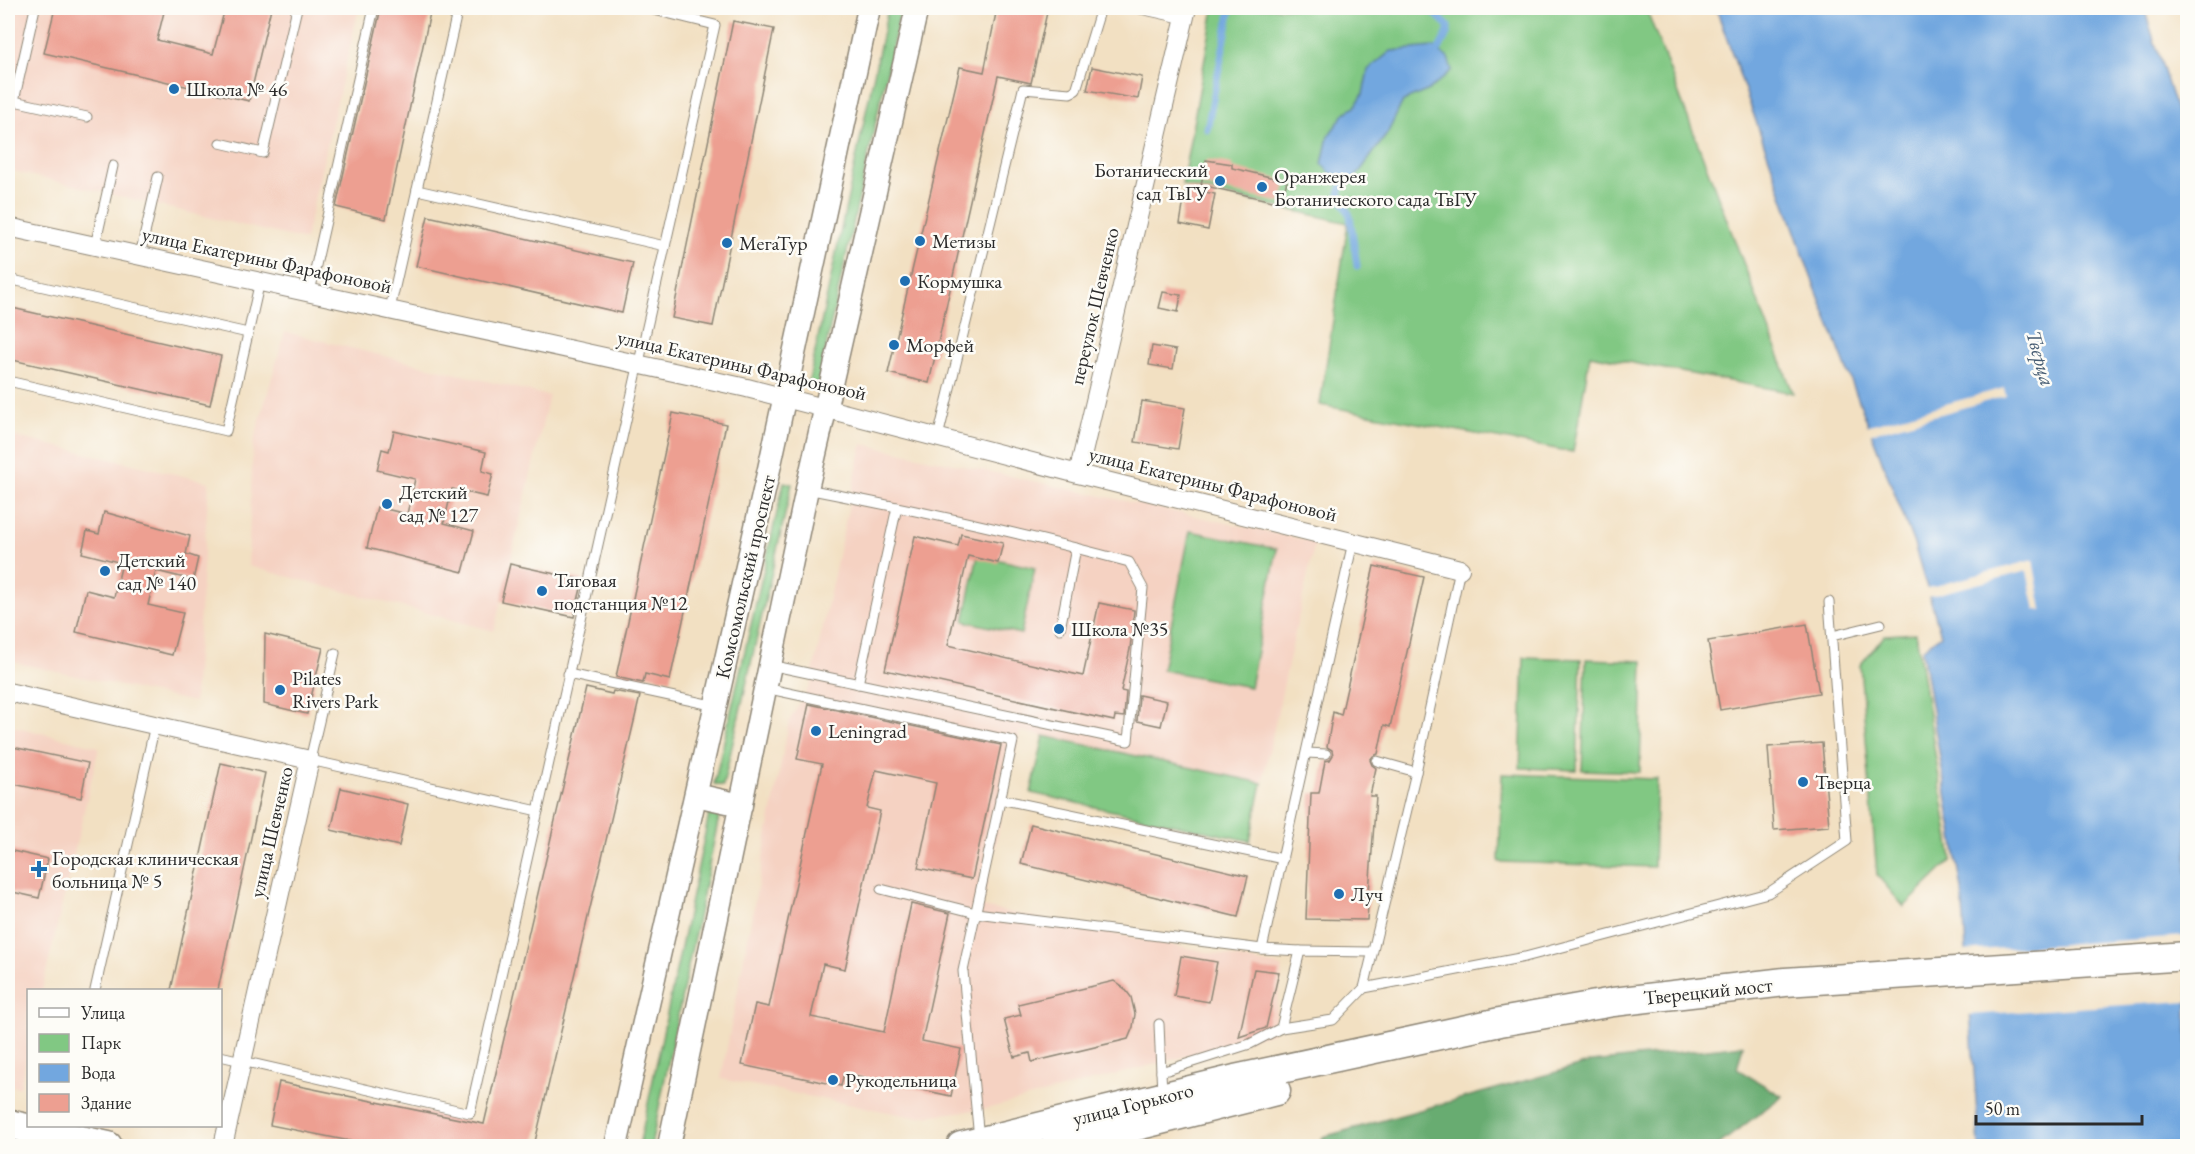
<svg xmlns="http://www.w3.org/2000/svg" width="2195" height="1154" font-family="'EB Garamond',serif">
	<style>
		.built { fill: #f5d2c2 }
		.green { fill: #81c883; stroke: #567a57; stroke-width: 1.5 }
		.forest { fill: #68ac71; stroke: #4a6c4e; stroke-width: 1.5 }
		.water { fill: #72a7df; stroke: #4e6985; stroke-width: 1.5 }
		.pier { fill: #f2e0c2 }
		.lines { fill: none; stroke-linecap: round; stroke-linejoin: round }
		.stream { stroke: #72a7df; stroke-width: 7 }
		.building { fill: #ed9f91 }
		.service-casing { stroke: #8e8676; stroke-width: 11 }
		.minor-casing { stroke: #8e8676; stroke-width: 20 }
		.tertiary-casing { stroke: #8e8676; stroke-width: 25 }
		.primary-casing { stroke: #8e8676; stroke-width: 31 }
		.service { stroke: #fff; stroke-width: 9 }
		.minor { stroke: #fff; stroke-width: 18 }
		.tertiary { stroke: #fff; stroke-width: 22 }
		.primary { stroke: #fff; stroke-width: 28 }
		.poi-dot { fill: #1f6fb2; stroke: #fdfcf7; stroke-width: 2 }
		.labels { text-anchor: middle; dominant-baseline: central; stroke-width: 5; stroke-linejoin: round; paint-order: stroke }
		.poi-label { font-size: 20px; fill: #2b2b2b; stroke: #fdfcf7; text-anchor: start }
		.street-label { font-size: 20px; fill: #2b2b2b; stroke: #fdfcf7 }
		.water-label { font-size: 21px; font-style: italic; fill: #475d73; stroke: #fdfcf7 }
	</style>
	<rect width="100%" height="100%" fill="#fdfcf7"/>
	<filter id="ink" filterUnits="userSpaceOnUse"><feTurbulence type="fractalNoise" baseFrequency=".0167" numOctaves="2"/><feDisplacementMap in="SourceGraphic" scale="12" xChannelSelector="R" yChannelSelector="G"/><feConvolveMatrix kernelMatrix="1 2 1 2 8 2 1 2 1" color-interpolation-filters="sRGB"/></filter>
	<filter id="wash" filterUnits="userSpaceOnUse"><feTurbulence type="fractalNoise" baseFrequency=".008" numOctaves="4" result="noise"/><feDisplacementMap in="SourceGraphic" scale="24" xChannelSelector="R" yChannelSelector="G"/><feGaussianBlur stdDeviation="1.35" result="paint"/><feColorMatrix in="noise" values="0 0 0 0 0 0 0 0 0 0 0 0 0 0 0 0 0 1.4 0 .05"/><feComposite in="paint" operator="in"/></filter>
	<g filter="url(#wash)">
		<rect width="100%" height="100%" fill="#f2e0c2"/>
		<g class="built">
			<path d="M8 8H359L305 240 8 170Z"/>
			<path d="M285 332 549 396 494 631 248 566 253 444Z"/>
			<path d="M8 435 209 482 194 702 8 661Z"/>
			<path d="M862 444 1315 542 1262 783 1020 731 982 907 1283 967 1273 1033 986 1109 914 1117 721 1079 789 721 810 686Z"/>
			<path d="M8 725 99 747 42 990H28V1050L20 1088 8 1085Z"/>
		</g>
		<g class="green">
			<path d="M888 8H901L817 387 808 385Z"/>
			<path d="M1214 8H1646L1793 393 1590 355 1573 452 1320 405 1348 223 1182 185Z"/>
			<path d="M784 482 792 484 723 786 714 784Z"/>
			<path d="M1190 531 1277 549 1250 687 1162 670Z"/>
			<path d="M978 555 1035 568 1021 634 964 621Z"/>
			<path d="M1916 633 1952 860 1904 907 1877 875 1860 665 1885 635Z"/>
			<path d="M1524 657 1581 659 1577 770 1520 768Z"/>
			<path d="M1586 659 1643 661 1640 772 1582 770Z"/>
			<path d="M1044 736 1262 783 1250 841 1031 793Z"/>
			<path d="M1502 774 1657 779 1654 867 1499 862Z"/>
			<path d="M710 810 720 812 651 1146H639Z"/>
		</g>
		<path class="forest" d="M1743 1045 1737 1069 1782 1096 1717 1146H1319L1323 1137 1592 1062Z"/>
		<g class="water">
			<path d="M1716 8H2144L2188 148 2187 1146H1979L1962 890 1922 649 1941 635 1914 544 1810 274Z"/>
			<path d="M1433 47 1448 58 1452 70 1429 90 1403 101 1387 134 1353 181 1330 173 1322 164 1328 136 1345 113 1355 107 1363 94 1368 70 1391 51Z"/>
		</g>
		<g class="pier">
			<path d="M2004 388 2006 396 1869 434 1866 426Z"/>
			<path d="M2033 560 2042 610H2035L2027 571 1927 597 1924 589Z"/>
			<path d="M2187 936V1001L1968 1015 1963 951Z"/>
		</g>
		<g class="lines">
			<g class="stream">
				<path d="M1429 8 1448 26V32L1438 51"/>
				<path d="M1207 129 1231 8"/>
				<path d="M1345 178 1339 193 1350 216 1357 266"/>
			</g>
		</g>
		<g id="blocks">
			<g class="building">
				<path d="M55 8H165L157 40 213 54 225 8H271L249 101 44 53Z"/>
				<path d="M381 8H431L386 219 336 207Z"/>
				<path d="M997 8H1048L1031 83 998 76 929 383 888 373 960 67 984 72Z"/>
				<path d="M733 21 774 29 713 326 672 318Z"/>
				<path d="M1092 67 1142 77 1138 99 1087 90Z"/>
				<path d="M1206 160 1232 164V168L1287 181 1281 203 1201 185Z"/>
				<path d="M1186 188 1215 194 1208 230 1180 224Z"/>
				<path d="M428 216 633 263 622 313 416 266Z"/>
				<path d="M1163 292 1181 295 1178 312 1159 308Z"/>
				<path d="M8 307 221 356 210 405 8 359Z"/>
				<path d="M1152 346 1176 350 1173 369 1149 365Z"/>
				<path d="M1142 401 1185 408 1178 449 1135 442Z"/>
				<path d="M673 413 726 424 670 680 645 674 643 683 616 677Z"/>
				<path d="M394 431 486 452 482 471 493 474 487 497 452 489 444 523 474 531 463 572 367 548 377 507 407 514 415 479 377 470 382 449 389 451Z"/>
				<path d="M104 512 190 536 186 554 198 558 193 580 156 571 148 605 183 613 172 655 76 632 86 590 114 597 122 563 82 553 87 531 99 534Z"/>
				<path d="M961 534 1003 543 998 563 968 556 948 645 1083 676 1099 603 1134 610 1130 649 1121 691 1126 692 1124 717 1115 716 1114 721 885 670 915 536 958 546Z"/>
				<path d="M510 564 583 580 574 617 501 601Z"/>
				<path d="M1374 566 1424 577 1390 727 1384 725 1378 754 1373 756 1370 760 1372 765 1376 768 1370 796H1376L1367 920 1306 919 1311 793H1319L1325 761 1330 760 1333 755 1332 750 1327 747 1333 712 1341 715Z"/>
				<path d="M1807 624 1819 693 1720 710 1708 641Z"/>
				<path d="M265 634 323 648 307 714 264 704Z"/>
				<path d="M586 688 612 694 613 691 640 696 534 1146H375L270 1125 279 1082 484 1124Z"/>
				<path d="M1139 695 1167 701 1161 726 1137 721Z"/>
				<path d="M809 704 1001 745 972 879 918 868 936 783 876 770 867 808 880 811 845 969 823 964 811 1017 884 1032 911 904 950 913 922 1041 961 1049 951 1096 844 1073 841 1086 742 1065 755 1004 769 1007 822 764 797 759Z"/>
				<path d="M1822 743 1829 826 1774 830 1768 747Z"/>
				<path d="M8 746 88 763 81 798 8 783Z"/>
				<path d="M221 763 265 773 218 990H171Z"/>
				<path d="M341 788 408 804 399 846 331 830Z"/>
				<path d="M1031 824 1248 876 1238 917 1021 864Z"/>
				<path d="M8 850 48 859 39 898 8 891Z"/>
				<path d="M1181 956 1217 962 1209 1002 1174 996Z"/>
				<path d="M1254 969 1279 972 1266 1028 1239 1037Z"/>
				<path d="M1114 981 1125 989 1131 997 1135 1014 1133 1027 1128 1039 1032 1062 1030 1053 1014 1057 1004 1019 1021 1015 1018 1004Z"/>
			</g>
		</g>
	</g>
	<g filter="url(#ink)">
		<use href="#blocks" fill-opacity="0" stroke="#8e8676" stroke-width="1.5"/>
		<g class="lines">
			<g class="service-casing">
				<g id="service">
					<path d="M35 8 14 101 87 117"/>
					<path d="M1136 8 1185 19"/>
					<path d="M220 143 263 153 297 8"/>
					<path d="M417 190 665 246"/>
					<path d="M95 246 113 166"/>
					<path d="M140 255 158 177"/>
					<path d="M8 279 248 333"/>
					<path d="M310 292 374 8"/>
					<path d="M390 309 458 8"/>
					<path d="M8 381 226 431 260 281"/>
					<path d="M938 437 1023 89 1070 93 1076 90 1101 8"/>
					<path d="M1060 629 1076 548"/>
					<path d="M1832 636 1881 624"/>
					<path d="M335 653 310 760 538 811 715 25 650 9V8"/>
					<path d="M770 665 1128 741 1143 588 1129 562C1023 533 915 510 807 489"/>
					<path d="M568 674 716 706"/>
					<path d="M858 684 897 507"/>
					<path d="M765 688 1013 741 963 971 979 1139"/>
					<path d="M1307 753 1326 754"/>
					<path d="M1377 761 1416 772"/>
					<path d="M1000 799 1283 859"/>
					<path d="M881 889 976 913 1262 949 1353 542"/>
					<path d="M1262 949 1300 951"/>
					<path d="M1364 988 1416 772 1460 569"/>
					<path d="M95 990 155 725"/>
					<path d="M1159 1024 1161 1072"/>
					<path d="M1281 1028 1333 1020 1364 988 1525 957 1768 893 1847 841 1829 602"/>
					<path d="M220 1056 470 1113 538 811"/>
					<path d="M1162 1092 1161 1072 1250 1044 1281 1028 1300 951 1372 952"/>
				</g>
			</g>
			<g class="minor-casing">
				<g id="minor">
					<path d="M8 227 747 388 1078 474 1460 569"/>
					<path d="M1078 474 1187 8"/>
					<path d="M8 692 310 760 223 1146"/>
				</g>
			</g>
			<g class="tertiary-casing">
				<g id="tertiary">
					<path d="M696 795 741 805"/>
					<path d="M616 1146 769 469 869 8"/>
					<path d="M669 1146 807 489 917 8"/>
				</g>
			</g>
			<g class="primary-casing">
				<g id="primary">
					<path d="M8 1124 108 1146"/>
					<path d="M961 1146 1235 1079 1500 1022 1613 1002 1785 982 2188 956"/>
					<path d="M1057 1146 1276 1091"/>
				</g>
			</g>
			<use href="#service" class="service"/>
			<use href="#minor" class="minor"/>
			<use href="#tertiary" class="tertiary"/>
			<use href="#primary" class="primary"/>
		</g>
	</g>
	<g class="poi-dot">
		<circle cx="174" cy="89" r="6"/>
		<circle cx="1220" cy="181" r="6"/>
		<circle cx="1262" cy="187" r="6"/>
		<circle cx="920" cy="241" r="6"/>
		<circle cx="727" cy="243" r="6"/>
		<circle cx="905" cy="281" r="6"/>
		<circle cx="894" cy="345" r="6"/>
		<circle cx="387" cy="504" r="6"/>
		<circle cx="105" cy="571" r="6"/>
		<circle cx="542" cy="591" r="6"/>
		<circle cx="1059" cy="629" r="6"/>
		<circle cx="280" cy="690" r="6"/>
		<circle cx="816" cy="731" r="6"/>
		<circle cx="1803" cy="782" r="6"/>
		<path d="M36 860h6v6h6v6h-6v6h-6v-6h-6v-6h6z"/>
		<circle cx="1339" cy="894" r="6"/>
		<circle cx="833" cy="1080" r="6"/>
	</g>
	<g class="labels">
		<g class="poi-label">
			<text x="186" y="89">Школа № 46</text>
			<text x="1208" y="170" text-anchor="end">Ботанический<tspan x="1208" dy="23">сад ТвГУ</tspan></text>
			<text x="1274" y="176">Оранжерея<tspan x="1274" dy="23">Ботанического сада ТвГУ</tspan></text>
			<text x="932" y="241">Метизы</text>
			<text x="739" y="243">МегаТур</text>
			<text x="917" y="281">Кормушка</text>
			<text x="906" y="345">Морфей</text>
			<text x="399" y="492">Детский<tspan x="399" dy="23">сад № 127</tspan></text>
			<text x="117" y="560">Детский<tspan x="117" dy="23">сад № 140</tspan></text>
			<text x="554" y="580">Тяговая<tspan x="554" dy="23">подстанция №12</tspan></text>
			<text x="1071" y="629">Школа №35</text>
			<text x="292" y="678">Pilates<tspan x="292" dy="23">Rivers Park</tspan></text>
			<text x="828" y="731">Leningrad</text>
			<text x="1815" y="782">Тверца</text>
			<text x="52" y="858">Городская клиническая<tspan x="52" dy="23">больница № 5</tspan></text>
			<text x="1351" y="894">Луч</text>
			<text x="845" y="1080">Рукодельница</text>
		</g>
		<g class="street-label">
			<text transform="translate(267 260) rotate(12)">улица Екатерины Фарафоновой</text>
			<text transform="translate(1094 306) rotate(-77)">переулок Шевченко</text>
			<text transform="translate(742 365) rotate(13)">улица Екатерины Фарафоновой</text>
			<text transform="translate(1213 484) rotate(14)">улица Екатерины Фарафоновой</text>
			<text transform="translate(745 577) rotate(-77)">Комсомольский проспект</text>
			<text transform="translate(271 832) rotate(-77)">улица Шевченко</text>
			<text transform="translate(1708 991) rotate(-6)">Тверецкий мост</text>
			<text transform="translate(1133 1104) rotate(-14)">улица Горького</text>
		</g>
		<g class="water-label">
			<text transform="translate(2041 358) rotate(74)">Тверца</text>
		</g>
	</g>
	<rect width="2195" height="1154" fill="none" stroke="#fdfcf7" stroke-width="30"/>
	<rect x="27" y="989" width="195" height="138" fill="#fdfcf7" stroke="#a9a8a5" stroke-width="1.5"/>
	<rect x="39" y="1008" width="30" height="9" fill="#ffffff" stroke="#a9a8a5" stroke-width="1.5"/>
	<text x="81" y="1019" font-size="18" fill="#2b2b2b">Улица</text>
	<rect x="39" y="1034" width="30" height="18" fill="#81c883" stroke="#a9a8a5" stroke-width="1.5"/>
	<text x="81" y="1049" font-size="18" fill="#2b2b2b">Парк</text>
	<rect x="39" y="1064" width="30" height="18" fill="#72a7df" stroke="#a9a8a5" stroke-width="1.5"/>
	<text x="81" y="1079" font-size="18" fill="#2b2b2b">Вода</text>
	<rect x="39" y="1094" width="30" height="18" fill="#ed9f91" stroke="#a9a8a5" stroke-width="1.5"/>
	<text x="81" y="1109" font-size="18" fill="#2b2b2b">Здание</text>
	<path d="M1976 1115v9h166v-9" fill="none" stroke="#2b2b2b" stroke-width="3"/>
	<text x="1985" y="1115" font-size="18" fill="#2b2b2b" stroke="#fdfcf7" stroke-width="4.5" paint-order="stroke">50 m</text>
</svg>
